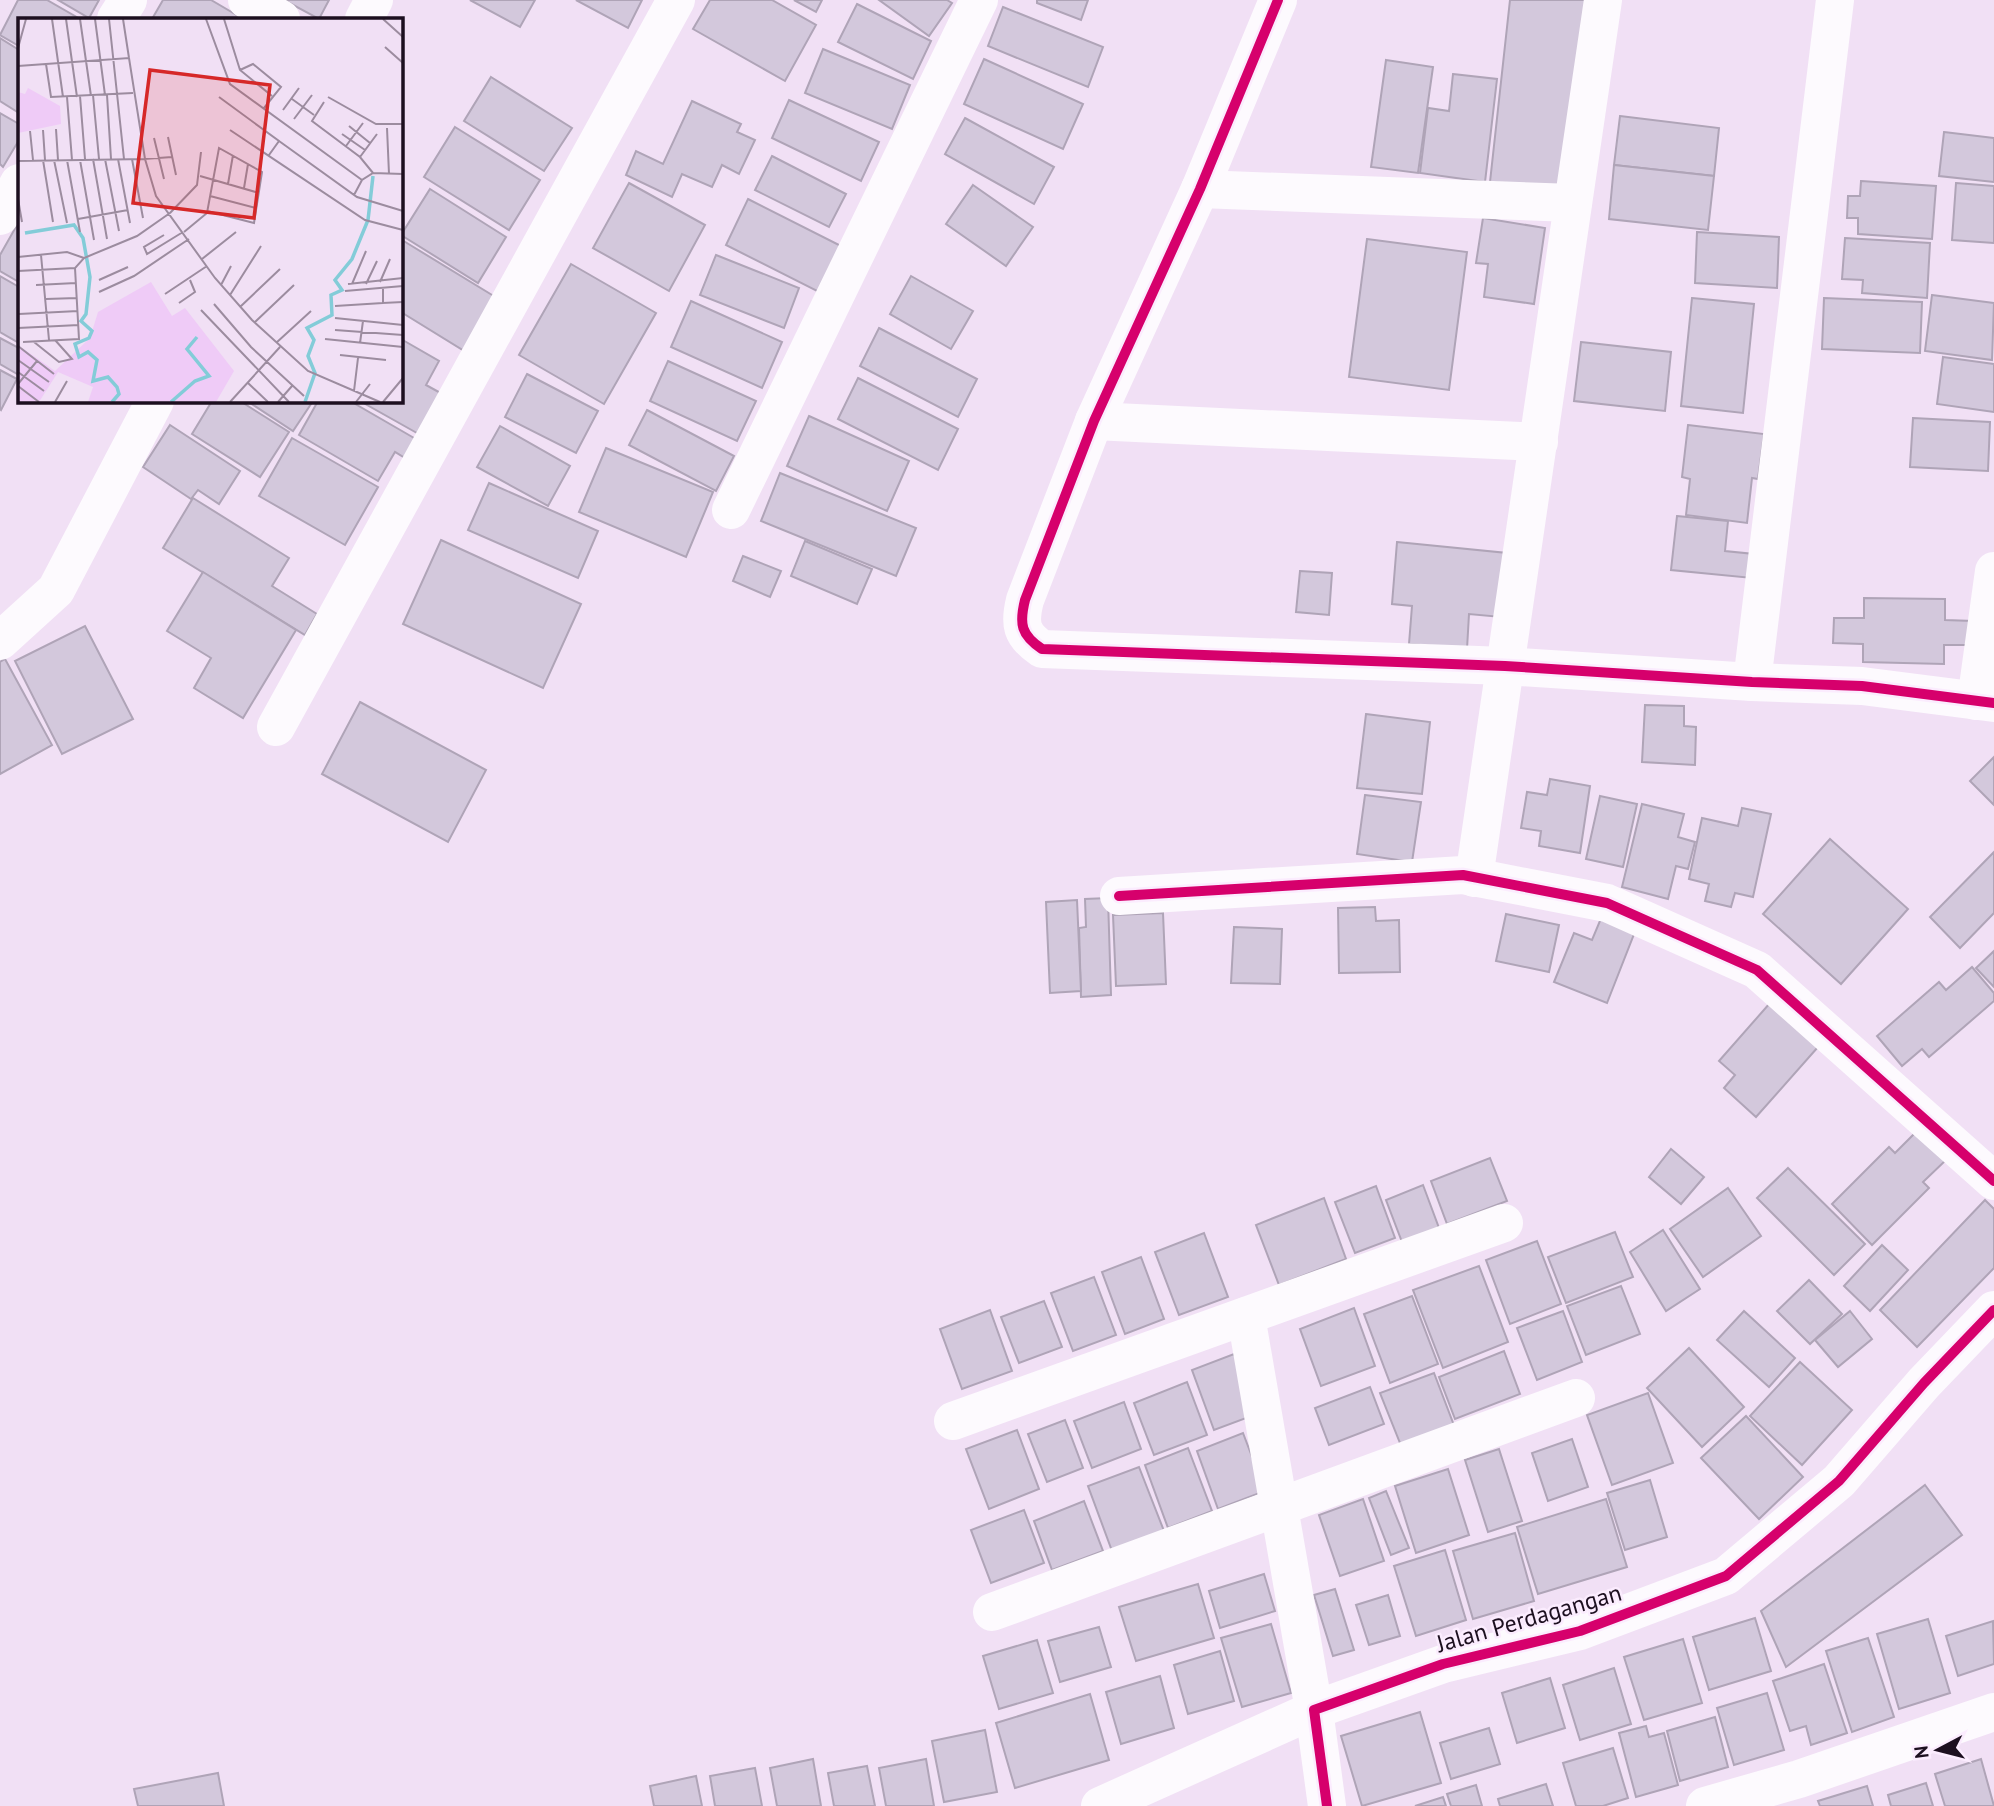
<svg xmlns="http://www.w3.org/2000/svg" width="1994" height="1806" font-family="'PT Sans',sans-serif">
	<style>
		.building { fill: #d3c8dc; stroke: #afa4b7; stroke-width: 2 }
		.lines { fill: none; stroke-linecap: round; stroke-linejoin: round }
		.street { stroke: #fdfafe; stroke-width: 38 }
		.secondary { stroke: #fdfafe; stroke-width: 38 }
		.cycleway-casing { stroke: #fbecfe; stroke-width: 15 }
		.cycleway { stroke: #d6006c; stroke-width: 10 }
		.labels { text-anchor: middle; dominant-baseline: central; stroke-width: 5; stroke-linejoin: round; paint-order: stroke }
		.street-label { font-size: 24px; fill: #1c0f1f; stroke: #fbecfe }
		.inset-river { fill: none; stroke: #83ccd8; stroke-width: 3.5 }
		.inset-road { fill: none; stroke: #9c8c9f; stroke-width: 2 }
		.view { fill: #d62828; fill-opacity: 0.15; stroke: #d62828; stroke-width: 3.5 }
		.inset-edge { fill: none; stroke: #1c0f1f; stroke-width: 3.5 }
	</style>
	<rect width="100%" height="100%" fill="#f1e0f5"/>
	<g class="building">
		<path d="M18 0H47L80 19H19V46L0 35Z"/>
		<path d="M58 0H99L89 18Z"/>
		<path d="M163 0H211L240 17 152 19Z"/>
		<path d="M284 0H329L319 19Z"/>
		<path d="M470 0H535L520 27Z"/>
		<path d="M576 0H642L628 28Z"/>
		<path d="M710 0H772L816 25 785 81 693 29Z"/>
		<path d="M794 0H822L816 12Z"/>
		<path d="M879 0H947L952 3 929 36Z"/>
		<path d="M1037 0H1088L1081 20 1037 3Z"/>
		<path d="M1510 0H1587L1567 190 1490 182Z"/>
		<path d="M857 4 931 41 913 79 838 42Z"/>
		<path d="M1003 7 1103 47 1088 87 988 46Z"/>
		<path d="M0 38 19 50V113L0 101Z"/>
		<path d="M823 49 910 85 892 129 805 93Z"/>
		<path d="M984 59 1083 104 1063 149 964 104Z"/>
		<path d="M1386 60 1433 67 1418 173 1371 167Z"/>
		<path d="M1453 74 1497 79 1485 182 1420 173 1428 108 1449 111Z"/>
		<path d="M491 77 572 128 544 171 464 121Z"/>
		<path d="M789 100 879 142 861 181 772 138Z"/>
		<path d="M692 101 741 124 737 132 755 140 739 174 722 165 712 187 682 174 672 197 626 175 636 151 663 164Z"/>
		<path d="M0 113 19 124V140L3 167 0 164Z"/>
		<path d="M1620 116 1719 128 1714 176 1614 165Z"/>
		<path d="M965 118 1054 167 1034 204 945 154Z"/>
		<path d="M455 127 540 180 509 230 424 177Z"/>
		<path d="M1944 132 1994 138V182L1939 176Z"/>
		<path d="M772 156 846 194 829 227 755 190Z"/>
		<path d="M1614 165 1714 176 1708 230 1609 219Z"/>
		<path d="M1861 181 1936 186 1932 239 1858 234V218H1847L1848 196H1860Z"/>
		<path d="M629 183 705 225 669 291 593 248Z"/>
		<path d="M1956 183 1994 186V243L1952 240Z"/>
		<path d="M973 185 1033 227 1006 266 946 224Z"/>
		<path d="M430 189 506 237 478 283 401 235Z"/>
		<path d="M748 199 841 246 819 292 726 245Z"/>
		<path d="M1483 218 1545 228 1534 304 1484 297 1488 264 1476 263Z"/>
		<path d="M17 225 19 226V282L0 271V255Z"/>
		<path d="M1697 232 1779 237 1777 288 1695 283Z"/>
		<path d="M1845 238 1930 243 1927 298 1862 293 1863 280 1842 279Z"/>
		<path d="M1367 239 1467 252 1449 390 1349 377Z"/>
		<path d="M402 240 497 298 466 352 401 312Z"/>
		<path d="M716 255 799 288 784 328 700 295Z"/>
		<path d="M571 264 656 313 604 404 519 355Z"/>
		<path d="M0 276 19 287V343L0 332Z"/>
		<path d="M911 276 973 311 951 349 890 314Z"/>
		<path d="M1932 295 1994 303 1992 360 1925 351Z"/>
		<path d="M1692 298 1754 304 1743 413 1681 406Z"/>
		<path d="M1824 298 1922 302 1920 353 1822 349Z"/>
		<path d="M691 301 782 342 762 388 671 347Z"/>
		<path d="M879 328 977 379 958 417 860 366Z"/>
		<path d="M0 338 19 348V375L0 364Z"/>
		<path d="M401 339 439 361 426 385 446 396 424 437 360 401H401Z"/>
		<path d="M1581 342 1671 352 1665 411 1574 401Z"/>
		<path d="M1943 357 1994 364V412L1937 404Z"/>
		<path d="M668 361 756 401 737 441 650 401Z"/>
		<path d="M0 370 17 379 1 410 0 409Z"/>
		<path d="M527 374 598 411 576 453 505 417Z"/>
		<path d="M858 378 958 429 938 470 838 419Z"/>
		<path d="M212 401H240L289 432 260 477 192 434Z"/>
		<path d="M247 401H313L293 431Z"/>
		<path d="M318 401H350L421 442 410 461 395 452 378 481 299 435Z"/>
		<path d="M647 410 734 456 716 491 629 445Z"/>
		<path d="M809 416 909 461 887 511 787 466Z"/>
		<path d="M1913 418 1990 422 1988 471 1910 467Z"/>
		<path d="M170 425 240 471 219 504 198 490 191 499 143 467Z"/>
		<path d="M1688 425 1764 434 1758 479 1752 478 1747 523 1686 515 1690 479 1682 477Z"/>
		<path d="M500 426 570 466 548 506 477 467Z"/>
		<path d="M292 438 378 487 345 545 259 496Z"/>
		<path d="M606 448 713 492 686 557 579 512Z"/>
		<path d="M780 473 916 528 896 576 761 521Z"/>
		<path d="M489 483 598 531 578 578 468 530Z"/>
		<path d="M193 498 289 558 272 586 317 614 305 635 163 548Z"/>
		<path d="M1677 516 1728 521 1725 551 1754 554 1752 578 1671 570Z"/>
		<path d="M441 540 581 604 543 688 403 624Z"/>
		<path d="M805 541 872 569 857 604 791 576Z"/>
		<path d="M1397 542 1507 553 1501 617 1469 614 1467 649 1409 644 1412 606 1392 604Z"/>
		<path d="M743 556 781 571 770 597 733 581Z"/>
		<path d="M1300 571 1332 573 1329 615 1296 612Z"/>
		<path d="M203 572 296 630 243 718 194 688 211 658 167 631Z"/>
		<path d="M1864 598 1945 599V620L1973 621V645H1944V664L1863 662V644L1833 643 1834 618H1864Z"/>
		<path d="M85 626 133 719 62 754 15 661Z"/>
		<path d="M5 659 52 745 0 774V662Z"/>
		<path d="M360 702 486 770 448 842 322 774Z"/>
		<path d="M1645 705 1684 706V726L1696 727 1695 765 1642 762Z"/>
		<path d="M1366 714 1430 722 1422 794 1357 788Z"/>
		<path d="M1994 757V805L1970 781Z"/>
		<path d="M1550 779 1590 786 1580 853 1539 846 1541 831 1521 828 1527 792 1547 795Z"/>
		<path d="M1365 795 1421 802 1412 862 1357 854Z"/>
		<path d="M1600 796 1637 804 1623 867 1586 859Z"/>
		<path d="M1642 804 1684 814 1678 837 1695 842 1688 869 1676 866 1668 899 1622 887Z"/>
		<path d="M1742 808 1771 814 1753 897 1735 893 1731 907 1705 901 1709 884 1689 879 1702 818 1738 826Z"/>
		<path d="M1830 839 1908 909 1841 984 1763 914Z"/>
		<path d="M1994 852V913L1960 948 1930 917Z"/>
		<path d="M1108 898 1111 995 1081 997 1079 928 1086 927 1085 899Z"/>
		<path d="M1077 900 1081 991 1050 993 1046 902Z"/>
		<path d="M1375 907 1376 921 1399 920 1400 972 1339 973 1338 908Z"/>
		<path d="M1163 913 1166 984 1116 986 1113 915Z"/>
		<path d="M1506 914 1559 925 1549 972 1496 961Z"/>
		<path d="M1602 916 1636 929 1607 1003 1554 982 1574 933 1592 940Z"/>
		<path d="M1234 927 1282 929 1280 984 1231 983Z"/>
		<path d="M1994 951V987L1976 968Z"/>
		<path d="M1972 967 1994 993V1001L1929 1057 1922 1049 1902 1066 1877 1036 1939 982 1946 990Z"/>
		<path d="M1770 1003 1818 1047 1756 1117 1724 1088 1735 1075 1719 1061Z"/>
		<path d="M1918 1130 1947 1159 1923 1182 1929 1188 1872 1245 1832 1204 1889 1147 1895 1153Z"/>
		<path d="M1671 1149 1704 1177 1681 1204 1649 1177Z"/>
		<path d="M1490 1158 1507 1201 1447 1224 1431 1181Z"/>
		<path d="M1788 1168 1865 1244 1834 1275 1757 1198Z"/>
		<path d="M1423 1185 1439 1228 1402 1242 1386 1200Z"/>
		<path d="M1376 1186 1395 1238 1355 1253 1335 1202Z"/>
		<path d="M1728 1188 1761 1236 1703 1277 1670 1229Z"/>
		<path d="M1324 1198 1346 1259 1279 1285 1256 1225Z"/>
		<path d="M1985 1200 1994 1209V1268L1917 1347 1880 1310Z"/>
		<path d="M1663 1230 1700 1289 1666 1311 1630 1252Z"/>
		<path d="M1615 1232 1633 1277 1566 1303 1548 1257Z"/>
		<path d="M1204 1233 1228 1297 1179 1315 1155 1252Z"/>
		<path d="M1537 1241 1561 1304 1510 1324 1486 1260Z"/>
		<path d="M1882 1245 1908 1270 1870 1311 1844 1286Z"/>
		<path d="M1141 1257 1164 1319 1125 1334 1102 1272Z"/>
		<path d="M1479 1266 1508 1342 1443 1368 1413 1290Z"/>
		<path d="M1094 1277 1116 1335 1073 1351 1051 1293Z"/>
		<path d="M1809 1280 1842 1314 1810 1344 1777 1311Z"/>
		<path d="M1621 1286 1640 1334 1586 1355 1567 1306Z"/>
		<path d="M1412 1296 1438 1364 1390 1383 1364 1314Z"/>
		<path d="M1044 1301 1062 1347 1019 1363 1001 1317Z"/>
		<path d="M1354 1308 1375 1366 1321 1386 1300 1329Z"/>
		<path d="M990 1310 1012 1371 962 1389 940 1329Z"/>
		<path d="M1563 1311 1582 1362 1537 1380 1517 1328Z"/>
		<path d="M1744 1311 1795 1358 1769 1387 1717 1340Z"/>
		<path d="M1850 1311 1872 1339 1838 1367 1815 1340Z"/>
		<path d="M1689 1348 1744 1407 1702 1447 1647 1388Z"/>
		<path d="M1504 1351 1520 1394 1455 1419 1439 1377Z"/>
		<path d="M1234 1354 1257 1414 1214 1430 1192 1370Z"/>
		<path d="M1800 1362 1852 1410 1802 1465 1750 1416Z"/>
		<path d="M1434 1373 1455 1428 1402 1448 1380 1393Z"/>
		<path d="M1187 1382 1207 1435 1154 1455 1134 1403Z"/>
		<path d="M1370 1387 1384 1424 1329 1445 1315 1408Z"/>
		<path d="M1648 1393 1673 1463 1612 1485 1587 1415Z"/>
		<path d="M1124 1402 1141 1449 1092 1468 1074 1421Z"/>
		<path d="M1746 1416 1803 1477 1759 1519 1701 1458Z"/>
		<path d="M1065 1420 1083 1468 1047 1482 1028 1434Z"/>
		<path d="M1017 1430 1039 1489 989 1509 966 1449Z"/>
		<path d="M1243 1433 1265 1491 1218 1509 1197 1451Z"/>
		<path d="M1572 1439 1588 1487 1548 1501 1532 1453Z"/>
		<path d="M1188 1448 1212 1511 1168 1528 1145 1465Z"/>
		<path d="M1499 1449 1522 1521 1488 1532 1465 1460Z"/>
		<path d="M1139 1467 1164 1531 1112 1551 1088 1486Z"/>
		<path d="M1448 1469 1469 1535 1416 1553 1395 1486Z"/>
		<path d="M1650 1480 1667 1537 1625 1550 1607 1493Z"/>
		<path d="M1925 1485 1962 1535 1786 1667 1761 1611Z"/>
		<path d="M1386 1491 1409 1548 1391 1555 1369 1498Z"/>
		<path d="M1363 1499 1384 1561 1340 1576 1319 1515Z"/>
		<path d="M1606 1499 1627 1567 1538 1594 1517 1527Z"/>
		<path d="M1084 1501 1103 1551 1052 1570 1034 1521Z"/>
		<path d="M1024 1510 1044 1563 991 1583 971 1530Z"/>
		<path d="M1515 1533 1534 1601 1473 1619 1453 1551Z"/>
		<path d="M1445 1550 1466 1620 1416 1636 1394 1566Z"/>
		<path d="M1264 1574 1275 1611 1220 1628 1209 1591Z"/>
		<path d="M1198 1584 1214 1638 1136 1661 1119 1607Z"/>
		<path d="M1335 1589 1354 1650 1333 1656 1314 1595Z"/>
		<path d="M1388 1595 1400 1636 1369 1645 1356 1605Z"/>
		<path d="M1755 1618 1771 1671 1709 1690 1693 1637Z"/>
		<path d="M1928 1619 1950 1693 1899 1709 1877 1634Z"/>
		<path d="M1993 1621 1994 1664 1958 1676 1946 1636Z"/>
		<path d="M1271 1624 1291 1693 1242 1707 1221 1638Z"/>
		<path d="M1099 1627 1111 1667 1060 1682 1048 1641Z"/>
		<path d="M1868 1638 1894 1717 1852 1732 1826 1651Z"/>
		<path d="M1683 1639 1702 1703 1644 1720 1624 1657Z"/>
		<path d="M1037 1640 1053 1693 999 1709 983 1656Z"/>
		<path d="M1220 1651 1234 1701 1188 1714 1174 1665Z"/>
		<path d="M1824 1664 1847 1733 1811 1745 1806 1726 1790 1731 1773 1681Z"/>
		<path d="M1614 1668 1631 1724 1580 1740 1563 1685Z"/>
		<path d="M1160 1676 1174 1728 1121 1744 1106 1692Z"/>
		<path d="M1550 1678 1565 1728 1517 1743 1502 1693Z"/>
		<path d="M1767 1693 1784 1750 1734 1765 1717 1708Z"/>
		<path d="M1090 1694 1109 1760 1015 1788 996 1723Z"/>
		<path d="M1420 1712 1441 1783 1362 1806 1341 1736Z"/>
		<path d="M1715 1717 1728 1767 1680 1781 1667 1731Z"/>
		<path d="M1646 1726 1649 1737 1664 1733 1678 1785 1636 1797 1619 1733Z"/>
		<path d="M1489 1728 1500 1764 1451 1779 1440 1743Z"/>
		<path d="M985 1730 997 1792 944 1802 932 1741Z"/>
		<path d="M1613 1748 1628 1798 1603 1806H1576L1563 1763Z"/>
		<path d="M813 1759 821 1806H777L770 1768Z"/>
		<path d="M926 1759 934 1806H886L879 1768Z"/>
		<path d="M1981 1759 1994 1806H1945L1935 1774Z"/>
		<path d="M867 1766 875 1806H834L828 1773Z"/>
		<path d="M755 1768 762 1806H715L710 1776Z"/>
		<path d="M218 1773 224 1806H138L134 1789Z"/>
		<path d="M696 1776 702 1806H654L650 1786Z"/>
		<path d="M1926 1783 1933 1806H1891L1888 1795Z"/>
		<path d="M1546 1784 1553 1806H1500L1498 1799Z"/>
		<path d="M1476 1785 1482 1806H1451L1447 1794Z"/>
		<path d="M1867 1786 1873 1806H1820L1818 1801Z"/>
		<path d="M1443 1797 1446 1806H1415Z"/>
	</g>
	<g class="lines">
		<g class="street">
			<path d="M247 0 281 19"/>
			<path d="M1278 0 1200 189 1094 421 1025 600C1019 624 1021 635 1042 649L1505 666 1752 682 1862 686 1994 703"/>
			<path d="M116 19 128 0"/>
			<path d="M364 19 374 0"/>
			<path d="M1200 189 1573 203"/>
			<path d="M0 216 19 183"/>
			<path d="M1094 421 1539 442"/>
			<path d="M731 510 979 0"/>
			<path d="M0 641 56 590 155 401"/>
			<path d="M1752 682 1835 0"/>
			<path d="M1976 701 1994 571"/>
			<path d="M276 727 676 0"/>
			<path d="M1474 878 1603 0"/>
			<path d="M1119 896 1463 875 1607 903 1757 970 1994 1181"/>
			<path d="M953 1421 1504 1223"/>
			<path d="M992 1612 1576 1398"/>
			<path d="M1100 1806 1314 1710 1246 1316"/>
			<path d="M1705 1806 1799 1779 1994 1712"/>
		</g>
		<path class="secondary" d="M1327 1806 1314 1710 1443 1664 1580 1631 1726 1576 1839 1481 1924 1383 1994 1310"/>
		<g class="cycleway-casing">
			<g id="cycleway">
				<path d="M1278 0 1200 189 1094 421 1025 600C1019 624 1021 635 1042 649L1505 666 1752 682 1862 686 1994 703"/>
				<path d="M1119 896 1463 875 1607 903 1757 970 1994 1181"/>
				<path d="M1327 1806 1314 1710 1443 1664 1580 1631 1726 1576 1839 1481 1924 1383 1994 1310"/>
			</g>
		</g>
		<use href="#cycleway" class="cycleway"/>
	</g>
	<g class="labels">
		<g class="street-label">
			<text transform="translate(1529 1618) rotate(-16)">Jalan Perdagangan</text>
		</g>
	</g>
	<g transform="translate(18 18)">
		<rect width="385" height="385" fill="#f1e0f5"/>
		<path d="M10 70 42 88 43 106 0 115V74L7 76ZM133 264 154 298 167 290 216 353 198 384H70L75 369 40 354 21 384H0V327L37 353 72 320 80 294Z" fill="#efcbf7"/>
		<path class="inset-river" d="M7 215 56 207 65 220 72 259 68 296 63 303 74 313 71 320 57 326 61 339 70 334 79 342 75 363 90 359 99 369 101 376 94 384M153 384 177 363 191 358 169 331 179 319M287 384 297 355 290 338 296 322 289 310 314 297 313 277 324 272 317 262 334 241 350 202 355 158"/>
		<path class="inset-road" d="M34 1 45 79M48 1 59 79M62 1 73 78M77 1 87 77M91 1 106 141M105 1 111 40M188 1 212 66 344 162M206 1 222 52 254 78M365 1 385 19M367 29 385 45M0 30 8 1M28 46 33 79 115 75M0 48 111 40 127 141 154 139M222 52 235 46 263 69 246 90M75 77 81 141M89 77 93 141M62 78 67 141M49 79 54 142M201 79 261 123 251 137M310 79 358 106H385M274 81 296 97M306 84 294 103 342 139 355 155M265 92 281 70M276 101 294 77M331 108 352 125M369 110 371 156M38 111 40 142M25 112 27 142M212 112 347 202 385 212M12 113 15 142M324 116 347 132M150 119 158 157M136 120 146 161M261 123 339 179 385 193M328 128 345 105M342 139 359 116M75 141 89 221M87 141 101 213M100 141 112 205M114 141 125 200M25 142 35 204M36 142 49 205M49 142 62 214M62 142 76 222M0 143 127 141 138 178 197 260 234 302 290 353 362 384M182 158 241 175M210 166 215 137M226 170 230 146M336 177 344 162 355 155 385 156M192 178 238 190M0 181 4 204M152 195 179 167 183 134M60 201 110 192M166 214 189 195 201 130 244 154 236 205 189 193M146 217 126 229 129 236 165 214M23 237 31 322M0 239 49 234 66 240M184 241 218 214M0 253 57 250M81 262 110 249M362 264 372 241M330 266 385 260M334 266 348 233M348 266 359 243M18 267 58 265M203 267 213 248M365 270V285L385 284M327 273 385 268M81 274 116 258 171 221M147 276 189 248M212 277 243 228M28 281 59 280M161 285 177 274 172 262M196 286 233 329 286 378M317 288 365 285M222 289 262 251M183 292 271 384M1 296 60 293M317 300 385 307M237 304 276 267M0 310 61 307M317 312 385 317M307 321 385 329M5 324 61 321 57 250 66 240 119 218 152 195M16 324 41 344 54 341 37 322M258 325 293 293M342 325 345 303M0 328 36 356M322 337 368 342M0 342 31 364M0 354 26 373M230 365 250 384M0 366 19 343M0 368 21 384M336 373 340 340M37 384 49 363M212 384 262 329M260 384 274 368M338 384 352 366M365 384 385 360"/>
		<path class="view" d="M132 52 252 67 236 200 115 185Z"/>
		<rect width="385" height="385" class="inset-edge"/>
	</g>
	<g transform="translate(1938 1750) rotate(263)" stroke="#fbecfe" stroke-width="5" paint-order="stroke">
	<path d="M0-5L12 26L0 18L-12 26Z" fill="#1c0f1f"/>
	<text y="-10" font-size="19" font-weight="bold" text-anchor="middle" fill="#1c0f1f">N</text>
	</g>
</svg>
